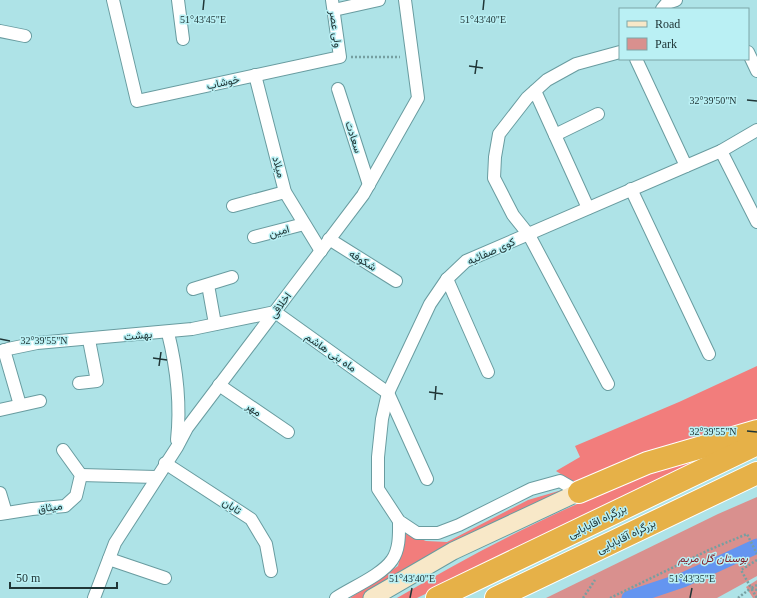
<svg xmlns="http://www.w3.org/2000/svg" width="757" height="598" font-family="'Times New Roman',Vazirmatn,serif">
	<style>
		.green { fill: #d9908e }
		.forest { fill: #f27d7c }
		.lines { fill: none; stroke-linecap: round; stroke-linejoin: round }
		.canal { stroke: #6495f0; stroke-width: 15 }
		.street-casing { stroke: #699ca0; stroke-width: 14 }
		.secondary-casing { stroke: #699ca0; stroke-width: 19 }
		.highway-casing { stroke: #fff; stroke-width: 24 }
		.path { stroke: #769fa1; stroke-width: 2.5; stroke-dasharray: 2 2; stroke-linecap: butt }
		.street { stroke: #fff; stroke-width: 12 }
		.secondary { stroke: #f8e8c8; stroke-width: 17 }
		.highway { stroke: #e6b148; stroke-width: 22 }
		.ticks { fill: none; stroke: #203637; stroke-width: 1.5 }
		.labels { text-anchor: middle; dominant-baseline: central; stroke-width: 3; stroke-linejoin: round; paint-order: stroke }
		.street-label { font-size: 11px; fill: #203637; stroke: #baf0f4 }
		.park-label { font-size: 11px; font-style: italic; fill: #831923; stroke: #baf0f4 }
		.ticks-label { font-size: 10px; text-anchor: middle; fill: #203637; stroke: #baf0f4; stroke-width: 3; stroke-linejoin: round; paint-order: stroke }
	</style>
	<rect width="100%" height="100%" fill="#aee3e7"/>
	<g class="green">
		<path d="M757 497V576L717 598H546L718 514Z"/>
		<path d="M757 580V598H753L746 587Z"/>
	</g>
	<g class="forest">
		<path d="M757 366V426L580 486 556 471 580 457 575 446 679 402Z"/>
		<path d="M731 447 417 598H397C480 549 568 504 658 471 682 462 707 455 731 447Z"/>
		<path d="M562 490 569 492 365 598H350L398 566 406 533 426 541 447 542 528 500Z"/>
	</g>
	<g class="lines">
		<path class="canal" d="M629 598 683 580 757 546"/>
		<g class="street-casing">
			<g id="street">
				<path d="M113 0 137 101 340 57 332 0"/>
				<path d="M178 0 183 39"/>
				<path d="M662 9 667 3 676 0"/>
				<path d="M334 10 379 0"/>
				<path d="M0 31 25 36"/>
				<path d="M748 52 757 71"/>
				<path d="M636 59 686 166"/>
				<path d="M255 75 285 192 321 251"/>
				<path d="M338 89 369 185"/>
				<path d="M535 91 588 208"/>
				<path d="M555 135 598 114"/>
				<path d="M721 151 757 222"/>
				<path d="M631 189 709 354"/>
				<path d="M233 206 285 192"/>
				<path d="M254 237 304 224"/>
				<path d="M329 239 396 281"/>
				<path d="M447 279 488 372"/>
				<path d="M208 285 215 324"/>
				<path d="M193 289 232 277"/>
				<path d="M168 333C177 369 181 403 177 440"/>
				<path d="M4 350 20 405"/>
				<path d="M0 352 8 349 37 343 192 329 275 312 388 393 427 479"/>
				<path d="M79 383 97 381 89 340"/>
				<path d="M608 384 529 235 513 215 494 178 495 157 499 134 527 98 547 80 576 64 620 52"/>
				<path d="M219 385 288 432"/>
				<path d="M0 410 40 401"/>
				<path d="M165 463 251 519 266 544 271 571"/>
				<path d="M81 475 156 477"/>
				<path d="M579 492 560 481 531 489 459 525 438 533H417L399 521 378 489V457L382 419 388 393 430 304 447 279 466 261 721 151 757 130"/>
				<path d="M0 493 6 513"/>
				<path d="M0 514 32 509 65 506 76 496 81 475 63 450"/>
				<path d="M109 559 165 578"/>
				<path d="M94 598 115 543 177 447 187 428 363 195 418 98 405 0"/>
				<path d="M336 598C351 588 382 575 392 560 400 549 399 533 399 521"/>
			</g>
		</g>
		<g class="secondary-casing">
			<path id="secondary" d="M372 598 453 551 579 492"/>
		</g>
		<g class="highway-casing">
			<g id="highway">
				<path d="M579 492 647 463 757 431"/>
				<path d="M437 598 757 444"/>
				<path d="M496 598 757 473"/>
			</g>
		</g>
		<g class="path">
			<path d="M351 57H400"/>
			<path d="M757 560 741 570 751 588 757 590"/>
			<path d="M757 585 751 588 757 598"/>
			<path d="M583 598 595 580"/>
			<path d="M610 598 711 549 747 534 757 554"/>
			<path d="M738 598 751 588"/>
		</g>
		<use href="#street" class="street"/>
		<use href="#secondary" class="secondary"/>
		<use href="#highway" class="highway"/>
	</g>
	<path class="ticks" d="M203 10 204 0M483 10 484 0M469 66 483 68M475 74 477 60M747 100 757 101M0 339 10 341M153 358 167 360M159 366 161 352M429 392 443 394M435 400 436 386M747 431 757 432M410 598 412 588M690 598 692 588"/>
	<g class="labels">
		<g class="street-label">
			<text transform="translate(336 29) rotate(82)">ولی عصر</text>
			<text transform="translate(223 82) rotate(-12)">خوشاب</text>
			<text transform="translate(354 137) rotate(72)">سعادت</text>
			<text transform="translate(279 167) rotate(75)">میلاد</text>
			<text transform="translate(279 231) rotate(-15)">امین</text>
			<text transform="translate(491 251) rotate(-24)">کوی صفائیه</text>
			<text transform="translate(363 260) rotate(32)">شکوفه</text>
			<text transform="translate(280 305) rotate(-53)">اخلاقی</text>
			<text transform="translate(138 335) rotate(-5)">بهشت</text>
			<text transform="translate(331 352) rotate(35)">ماه بنی هاشم</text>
			<text transform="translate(254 409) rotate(35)">مهر</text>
			<text transform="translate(232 506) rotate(33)">تابان</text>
			<text transform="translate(50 507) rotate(-8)">میثاق</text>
			<text transform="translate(597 521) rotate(-26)">بزرگراه اقابابایی</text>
			<text transform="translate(626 536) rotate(-26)">بزرگراه آقابابایی</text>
		</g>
		<g class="park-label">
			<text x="713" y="558">بوستان گل مریم</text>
		</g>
	</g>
	<g class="ticks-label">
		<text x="203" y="23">51°43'45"E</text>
		<text x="483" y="23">51°43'40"E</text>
		<text x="713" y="104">32°39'50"N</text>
		<text x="44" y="344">32°39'55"N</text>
		<text x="713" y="435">32°39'55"N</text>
		<text x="412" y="582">51°43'40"E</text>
		<text x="692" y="582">51°43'35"E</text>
	</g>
	<rect x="619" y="8" width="130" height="52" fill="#baf0f4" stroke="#7ca6a8"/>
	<rect x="627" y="21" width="20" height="6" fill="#f8e8c8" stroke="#7ca6a8"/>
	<text x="655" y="28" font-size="12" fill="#203637">Road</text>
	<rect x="627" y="38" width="20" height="12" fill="#d9908e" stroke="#7ca6a8"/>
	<text x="655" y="48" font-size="12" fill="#203637">Park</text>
	<path d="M10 582v6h107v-6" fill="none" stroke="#203637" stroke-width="2"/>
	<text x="16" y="582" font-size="12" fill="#203637" stroke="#baf0f4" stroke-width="3" paint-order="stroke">50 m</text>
</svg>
